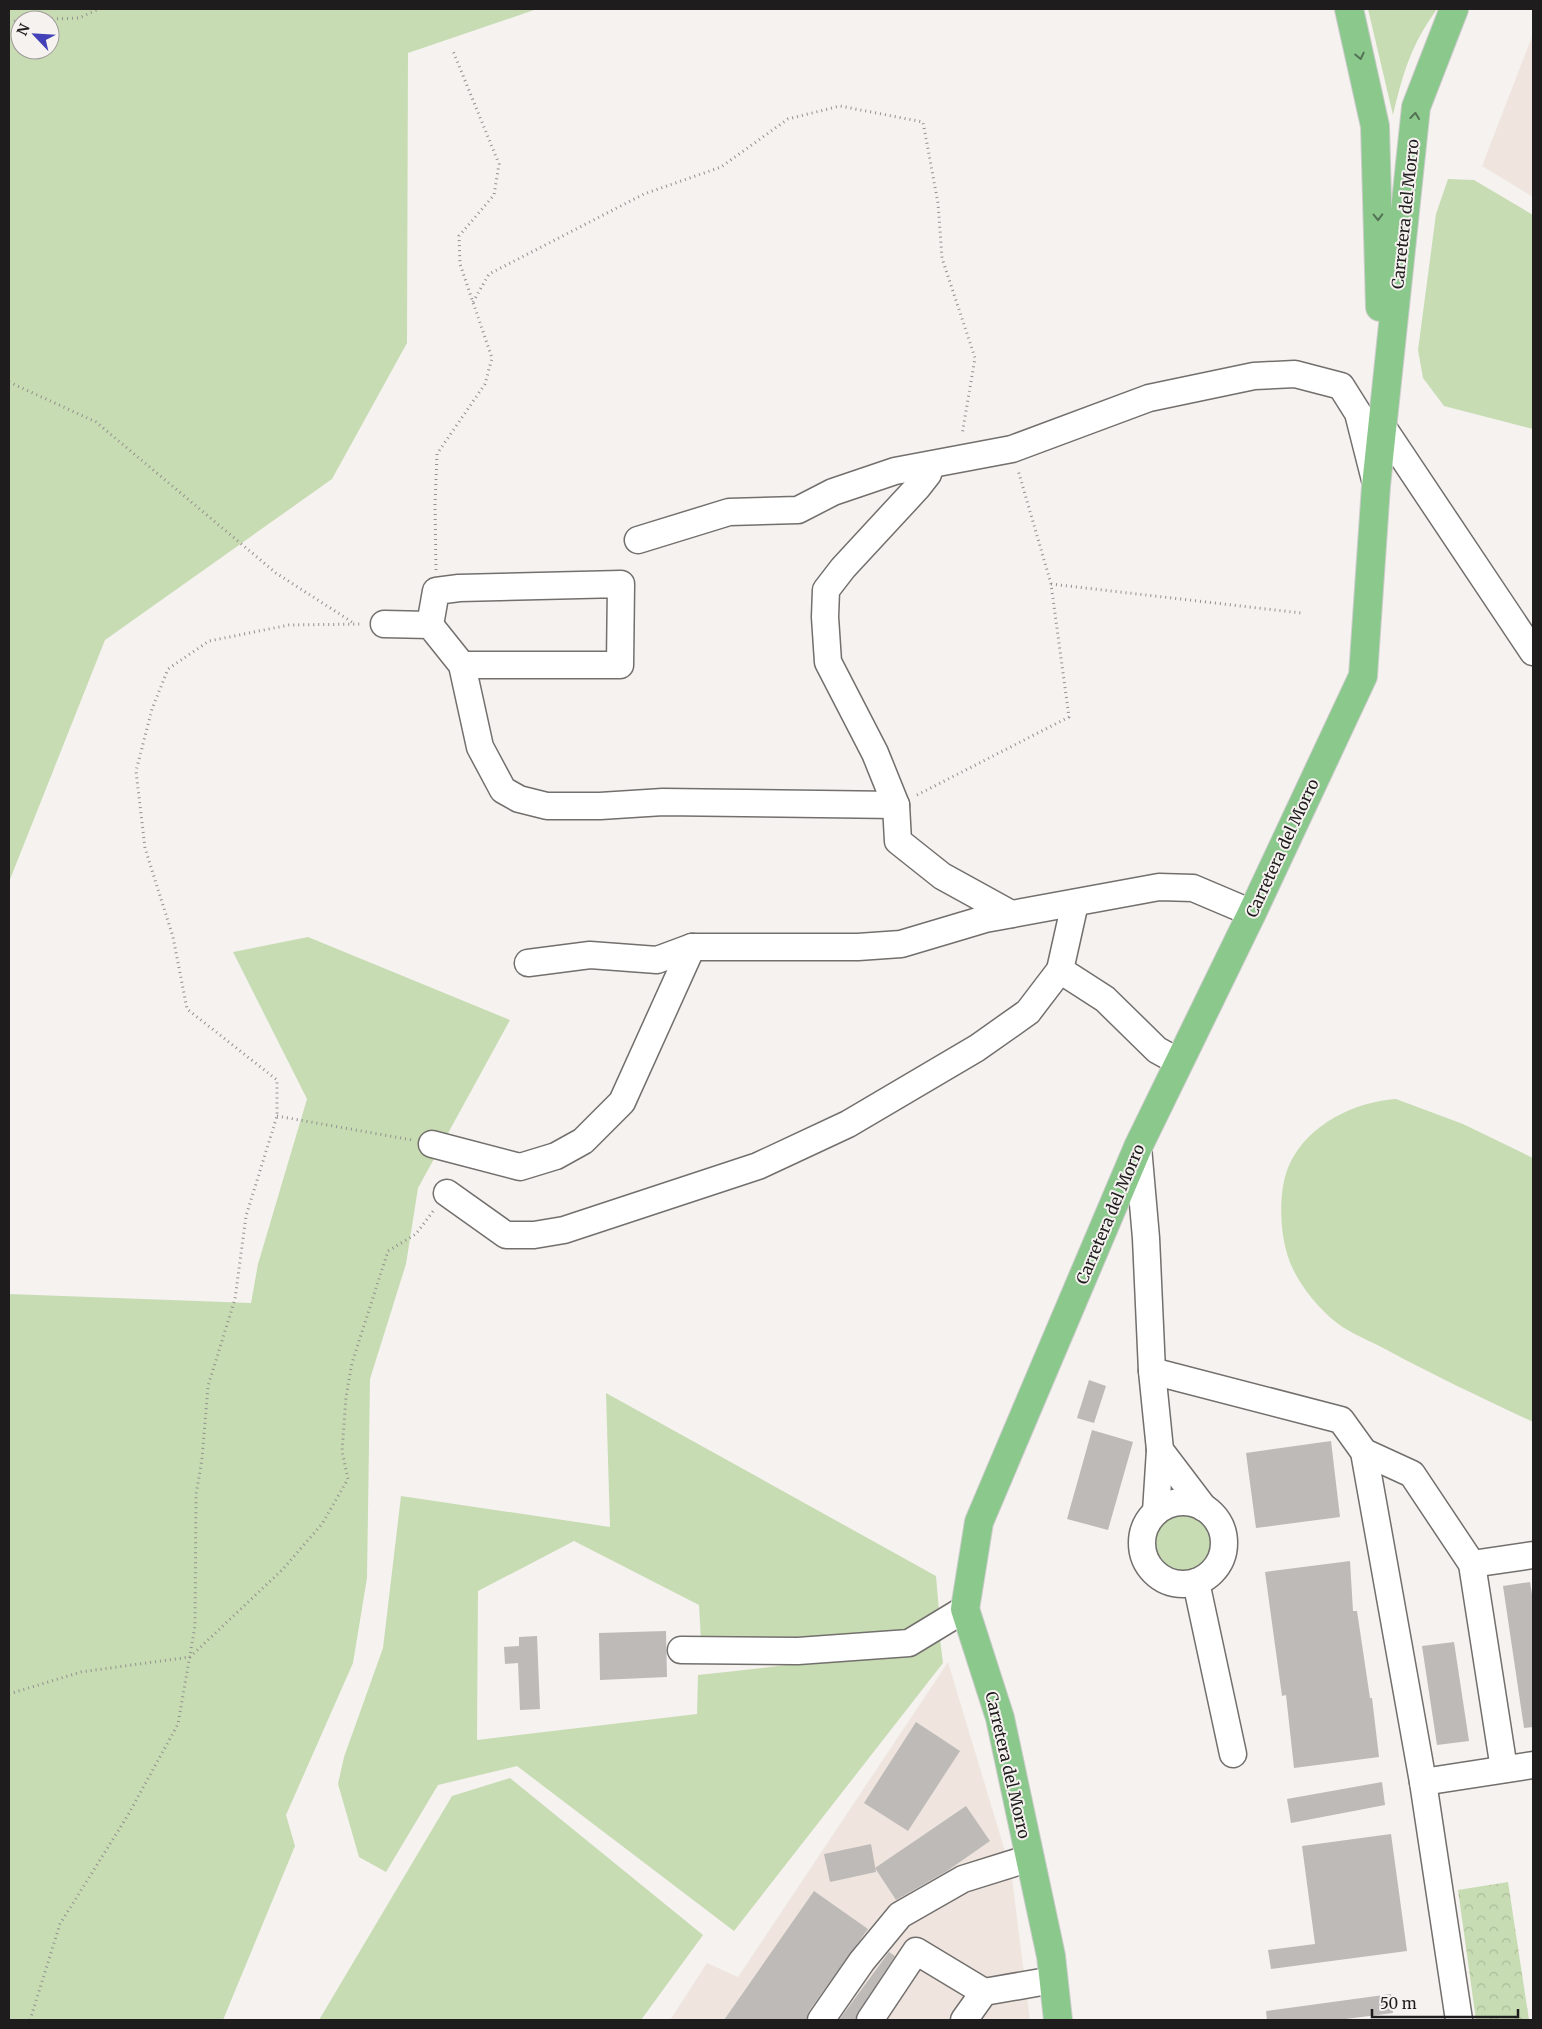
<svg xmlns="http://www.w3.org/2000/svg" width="1542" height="2029" font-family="Merriweather,serif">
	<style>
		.built { fill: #efe5de }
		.green { fill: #c8dcb3; fill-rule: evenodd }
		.park { fill: url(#park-crowns) }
		.building { fill: #bdbab8 }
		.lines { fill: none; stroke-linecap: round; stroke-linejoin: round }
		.minor-casing { stroke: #726f6d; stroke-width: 29 }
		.major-casing { stroke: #cecdcd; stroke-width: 30 }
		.path { stroke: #93918f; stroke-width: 3; stroke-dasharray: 1 4; stroke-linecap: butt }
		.minor { stroke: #fff; stroke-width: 26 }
		.major { stroke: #8bc88c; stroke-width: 28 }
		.oneway { stroke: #547254 }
		.labels { text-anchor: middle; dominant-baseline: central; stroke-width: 4; stroke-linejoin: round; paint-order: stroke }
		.street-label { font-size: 16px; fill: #1e1c1c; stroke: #f5f2f0 }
	</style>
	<defs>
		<pattern id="park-crowns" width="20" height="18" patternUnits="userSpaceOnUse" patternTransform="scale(1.25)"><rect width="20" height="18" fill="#c8dcb3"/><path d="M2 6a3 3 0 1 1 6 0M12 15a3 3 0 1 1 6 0" fill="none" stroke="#abbc99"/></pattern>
	</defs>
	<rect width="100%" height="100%" fill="#f5f2f0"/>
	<g class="built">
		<path d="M1533 34V197L1482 166Z"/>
		<path d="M948 1662 1011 1871 1030 2020H670L707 1963 738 1977Z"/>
	</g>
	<g class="green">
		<path d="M9 9H537L408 53 407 343 332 479 105 640 9 882ZM20 20H50V50H20Z"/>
		<path d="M1368 9H1437C1411 45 1403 73 1393 115Z"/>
		<path d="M1448 179 1474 180 1533 215V429L1444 406 1423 378 1418 350 1436 214Z"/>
		<path d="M308 937 510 1020 418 1188 406 1264 370 1379 367 1578 353 1663 286 1815 295 1846 223 2020H9V1294L251 1303 258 1264 307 1099 233 952Z"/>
		<path d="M1396 1099 1463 1124 1533 1158V1422C1484 1399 1435 1376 1387 1350 1371 1341 1351 1334 1337 1323 1319 1309 1301 1287 1292 1267 1279 1239 1277 1190 1290 1163 1309 1124 1354 1102 1396 1099Z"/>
		<path d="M606 1393 936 1576 939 1611 909 1636 701 1640 699 1605 574 1541 478 1591 477 1740 697 1714 698 1675C779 1666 860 1658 940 1639L943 1663 734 1931 517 1766 438 1785 386 1872 359 1857 338 1784 344 1757 383 1648 401 1496 610 1527Z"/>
		<circle cx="1183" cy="1542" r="31"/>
		<path d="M510 1778 703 1935 641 2020H319L452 1796Z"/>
	</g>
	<path class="park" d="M1508 1882 1529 2020H1476L1458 1890Z"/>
	<g class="building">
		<path d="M1089 1380 1106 1386 1094 1423 1077 1418Z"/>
		<path d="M1092 1430 1133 1442 1108 1530 1067 1519Z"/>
		<path d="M1331 1441 1340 1517 1256 1528 1246 1453Z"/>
		<path d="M1350 1561 1353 1611H1357L1370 1698H1372L1379 1757 1294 1768 1286 1695 1282 1696 1265 1572Z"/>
		<path d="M1530 1582 1533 1601V1727L1524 1728 1503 1586Z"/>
		<path d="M666 1631 667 1677 600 1680 599 1633Z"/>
		<path d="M537 1636 540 1709 520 1710 518 1663 505 1664 504 1647 519 1646V1637Z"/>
		<path d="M1454 1642 1469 1741 1437 1745 1422 1646Z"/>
		<path d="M916 1722 960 1751 908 1831 864 1803Z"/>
		<path d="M1382 1782 1385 1805 1291 1823 1287 1799Z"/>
		<path d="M966 1806 990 1841 947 1871 896 1900 875 1868Z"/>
		<path d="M1391 1834 1407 1951 1271 1969 1268 1950 1315 1944 1302 1846Z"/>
		<path d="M871 1844 876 1872 830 1882 824 1854Z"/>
		<path d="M814 1891 868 1929 809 2011 806 2020H724Z"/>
		<path d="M889 1952 895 1956 858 2012 855 2020H839Z"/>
		<path d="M1391 1994 1393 2013 1338 2020H1267L1266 2011Z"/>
	</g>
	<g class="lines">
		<g class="minor-casing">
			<g id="minor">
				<path d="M1382 426 1533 652"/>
				<path d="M931 465 928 474 917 488 843 568 826 590 825 617 828 662 875 753 896 805 898 841 942 876 1011 914"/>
				<path d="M638 540 729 512 798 510 833 492 895 471 1012 449 1149 398 1254 376 1295 374 1341 386 1358 413 1375 480"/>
				<path d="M384 624 430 625 462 665 480 747 503 790 519 799 547 806H600L663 802 896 805"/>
				<path d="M430 625 436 591 459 588 621 584 620 665H462"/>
				<path d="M1075 903 1060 970 1105 999 1157 1050 1179 1062"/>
				<path d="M528 963 590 955 657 960 692 947H858L901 944 985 919 1159 887 1193 888 1252 913"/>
				<path d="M432 1144 520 1167 556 1156 583 1141 622 1102 692 947"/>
				<path d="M1138 1147 1146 1238 1152 1371 1341 1420 1364 1452 1423 1782 1459 2020"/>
				<path d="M447 1193 506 1235H534L564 1230 758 1166 848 1124 977 1048 1028 1012 1060 970"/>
				<path d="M1152 1371 1160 1450 1204 1508"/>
				<path d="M1364 1452 1412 1474 1472 1564 1504 1769"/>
				<circle cx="1183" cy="1543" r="41"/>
				<path d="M1156 1512 1160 1450"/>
				<path d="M1472 1564 1533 1555"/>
				<path d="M1196 1582 1233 1754"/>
				<path d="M681 1650 798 1651 909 1643 965 1609"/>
				<path d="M1423 1782 1533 1765"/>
				<path d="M984 1992 1053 1980"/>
				<path d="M821 2020 862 1961 900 1915 963 1879 1030 1858"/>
				<path d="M870 2020 916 1951 984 1992 964 2020"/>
			</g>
		</g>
		<g class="major-casing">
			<g id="major">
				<path d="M1349 9 1375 126 1380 307"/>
				<path d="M1058 2020 1051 1956 1000 1718 965 1609 979 1522 1138 1147 1252 913 1363 676 1376 486 1416 107 1454 9"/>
			</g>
		</g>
		<g class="path">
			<path d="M27 20 79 18 99 9"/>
			<path d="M9 22 20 20"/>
			<path d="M473 302 489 274 644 194 721 167 788 119 840 106 923 122 938 203 942 258 975 358 962 435"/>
			<path d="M9 382 96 422 276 573 355 624"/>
			<path d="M436 570 435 505 437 454 485 384 492 358 460 264 459 236 494 195 499 164 453 51"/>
			<path d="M1051 584 1301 613"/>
			<path d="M917 795 1069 717 1051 584 1018 470"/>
			<path d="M277 1116 412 1140"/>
			<path d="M9 1694 81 1672 190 1657 283 1569 322 1524 348 1479 342 1451 346 1397 352 1363 388 1251 416 1234 434 1210"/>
			<path d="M30 2020 60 1924 128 1815 178 1724 195 1626 196 1495 202 1459 208 1386 235 1299 246 1216 277 1116V1080L187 1009 173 937 145 848 136 771 152 709 168 669 209 641 289 625 363 624"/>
		</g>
		<use href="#minor" class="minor"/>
		<use href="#major" class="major"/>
	</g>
	<defs><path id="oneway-chevron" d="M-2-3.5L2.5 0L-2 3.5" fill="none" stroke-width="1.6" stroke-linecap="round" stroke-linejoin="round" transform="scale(1.25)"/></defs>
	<g class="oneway">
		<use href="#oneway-chevron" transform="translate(1360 56) rotate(77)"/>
		<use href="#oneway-chevron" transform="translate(1415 116) rotate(-84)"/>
		<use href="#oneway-chevron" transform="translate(1378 217) rotate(89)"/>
	</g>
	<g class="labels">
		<g class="street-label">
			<text transform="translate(1405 214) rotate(-84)">Carretera del Morro</text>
			<text transform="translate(1282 848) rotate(-65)">Carretera del Morro</text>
			<text transform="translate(1110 1214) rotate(-67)">Carretera del Morro</text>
			<text transform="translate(1008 1765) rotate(77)">Carretera del Morro</text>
		</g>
	</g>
	<rect width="1542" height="2029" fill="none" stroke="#1e1c1c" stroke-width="20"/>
	<g transform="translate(35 35) rotate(295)"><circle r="24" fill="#f5f2f0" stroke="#9f9c9b"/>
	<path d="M0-4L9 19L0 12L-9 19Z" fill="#4341b7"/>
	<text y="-8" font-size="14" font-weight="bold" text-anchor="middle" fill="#1e1c1c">N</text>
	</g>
	<path d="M1372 2009v8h146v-8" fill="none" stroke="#1e1c1c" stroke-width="2.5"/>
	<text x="1380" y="2009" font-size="15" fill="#1e1c1c" stroke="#f5f2f0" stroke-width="4" paint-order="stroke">50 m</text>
</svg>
